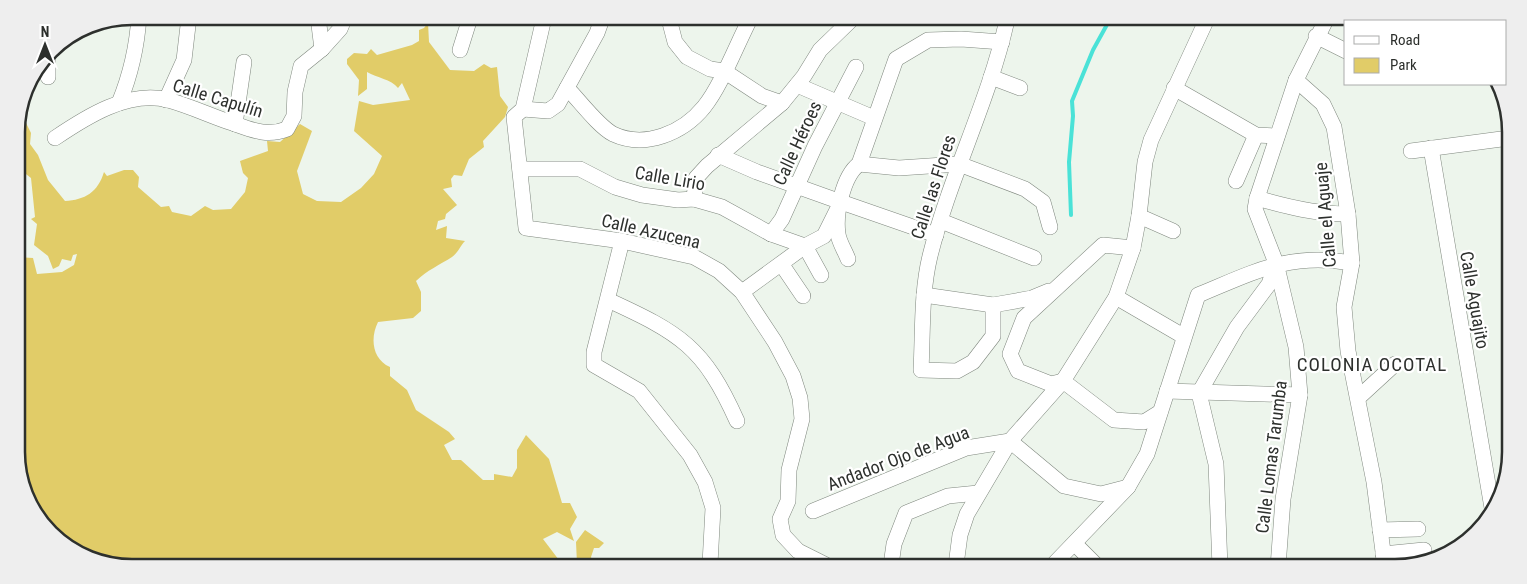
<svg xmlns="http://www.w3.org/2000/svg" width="1527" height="584" font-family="'Roboto Condensed',sans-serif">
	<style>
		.green { fill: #e1cc68 }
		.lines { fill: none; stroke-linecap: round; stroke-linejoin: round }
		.stream { stroke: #4ae2d7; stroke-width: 4 }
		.minor-casing { stroke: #7f877e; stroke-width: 16 }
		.minor { stroke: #fff; stroke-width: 15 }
		.labels { text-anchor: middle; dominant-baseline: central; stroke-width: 4.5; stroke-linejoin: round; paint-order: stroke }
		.street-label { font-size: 18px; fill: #2d302d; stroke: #fff }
		.neighbourhood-label { font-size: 19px; letter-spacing: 1px; fill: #2d302d; stroke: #fff }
		.rim { fill: none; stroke: #2d302d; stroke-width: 2.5 }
	</style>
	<rect width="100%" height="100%" fill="#edf5ec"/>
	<g class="green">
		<path d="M428 23 429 42 450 70 474 71 484 64 491 68 497 67 500 96 508 107 505 117 483 141 484 147 469 159 462 176 454 175 451 179 452 187 443 189 457 205 446 214 445 219 438 221 436 230 447 226 446 238 465 241C460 246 458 253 452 257 441 264 426 271 416 281L421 292V311L413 318 378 322C370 338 372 359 390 367V376L407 390 416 410 449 432 455 439 444 445 452 460H461L483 480H494V474L512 477 517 468V450L526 435 549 459 562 503H570L577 517 570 529 574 541 557 532 543 539 562 564 94 562 45 528 18 474 17 257 33 258 37 274 62 272 74 265 77 254 73 255 71 261 62 259 59 266 53 269 48 256 34 245 37 224 31 219 35 217 31 178 22 171 20 161 17 160V124L20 111 31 133 30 144 38 155 48 180 65 201C85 200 98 192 104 172L107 176 124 170H133L139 177 138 187 161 207 169 206 172 212 191 216 205 206 213 210 231 209 245 192 248 178 243 173 240 161 268 151 267 141 280 142 300 124 312 131 297 171 303 194 317 201 341 202 361 188 374 174 382 156 354 131 359 101 373 105 410 100 402 83 398 88C391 79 377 78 367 72V89L358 96 359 80 347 64V59L354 53 367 54 371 49 377 55 412 45 419 41V30L424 28Z"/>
		<path d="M585 530 604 543 599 548H594L591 557 593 564H577L576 542Z"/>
	</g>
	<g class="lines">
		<path class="stream" d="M1071 215 1069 162 1073 116 1072 101 1093 50 1109 21"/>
		<g class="minor-casing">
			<g id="minor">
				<path d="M318 17 322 49"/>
				<path d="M544 18 523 109 514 117 526 228 622 241 694 257 719 271 742 292 775 342 793 376 800 398 802 419 789 470 788 501 780 519 783 535 798 551 826 565"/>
				<path d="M669 19 675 42 687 57 710 69 724 71 762 96 782 103"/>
				<path d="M1316 36 1346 51"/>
				<path d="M460 50 470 18"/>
				<path d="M48 55V77"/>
				<path d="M991 77 1020 88"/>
				<path d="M1296 80 1323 104 1334 127 1348 214 1352 263 1344 307 1348 351 1374 482 1385 567"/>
				<path d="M797 85 874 118"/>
				<path d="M567 88C579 100 598 126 613 134 645 149 683 133 704 107 721 86 737 44 750 19"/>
				<path d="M1174 88 1256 135 1277 136"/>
				<path d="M166 100 184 60 189 17"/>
				<path d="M119 103C131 74 137 48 139 16"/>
				<path d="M523 109 548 111 558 104 597 33 602 19"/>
				<path d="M235 124 244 62"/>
				<path d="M55 138C86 117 128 90 168 100 190 106 211 116 232 123 252 130 267 137 287 129L294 116 295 92 301 66 322 49 340 29 345 17"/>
				<path d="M1431 148 1492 508"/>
				<path d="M1411 151 1509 138"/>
				<path d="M718 155 757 172 841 202"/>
				<path d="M859 164 899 168 959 164 1025 189 1043 202 1050 227"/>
				<path d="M520 169H580L615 187 642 195 678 200 694 199 722 207 771 234 805 246 821 275"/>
				<path d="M1236 181 1256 135"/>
				<path d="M1257 198C1287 207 1316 214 1348 214"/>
				<path d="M694 199 696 178 707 166 782 103 804 76 820 50 851 20"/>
				<path d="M1139 216 1173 231"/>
				<path d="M941 221 1034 258"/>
				<path d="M771 234 782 219 815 146 856 67"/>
				<path d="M622 241 594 352V365L639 391 690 455 705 482 713 508 710 564"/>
				<path d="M1133 248 1103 245 1024 318 1010 354 1018 371 1051 384 1063 381 1114 420 1144 422 1160 412"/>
				<path d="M848 259C845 251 839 242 838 234 835 214 843 176 859 164L896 59 928 40 961 39 1002 42"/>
				<path d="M1276 263 1296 347 1300 395 1283 499 1278 567"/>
				<path d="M782 265 803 296"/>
				<path d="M742 292 805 246 824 236 841 202 936 235"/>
				<path d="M924 295 993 305 1032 298 1049 291"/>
				<path d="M1116 297 1183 336"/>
				<path d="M608 300C680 333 704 347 737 421"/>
				<path d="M993 305V336L973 362 957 371 921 370C923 333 921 293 930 256 950 176 989 101 1007 20"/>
				<path d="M1167 391 1300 395"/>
				<path d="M1199 393 1237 327 1269 284 1276 263 1255 209 1257 198 1296 80 1325 22"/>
				<path d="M1199 393 1216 464 1220 567"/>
				<path d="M1358 398 1395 364"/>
				<path d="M813 511 966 448 1010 441 1064 486 1101 494 1128 487"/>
				<path d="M1380 530 1418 529"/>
				<path d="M1075 544 1097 566"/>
				<path d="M1383 554 1424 550"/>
				<path d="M891 565 894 544 906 513 948 496 978 493"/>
				<path d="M956 565 960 535 967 514 1010 441 1063 381 1116 297 1133 248 1139 216 1145 162 1151 140 1206 21"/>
				<path d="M1052 566 1128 487 1147 454 1198 295C1254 272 1289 252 1352 263"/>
			</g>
		</g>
		<use href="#minor" class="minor"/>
	</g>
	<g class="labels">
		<g class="street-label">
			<text transform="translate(218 98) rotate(17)">Calle Capulín</text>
			<text transform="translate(797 143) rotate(-65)">Calle Héroes</text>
			<text transform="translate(670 178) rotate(10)">Calle Lirio</text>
			<text transform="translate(933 187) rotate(-72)">Calle las Flores</text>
			<text transform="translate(1325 215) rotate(-95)">Calle el Aguaje</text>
			<text transform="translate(651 231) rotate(13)">Calle Azucena</text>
			<text transform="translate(1475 300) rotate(80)">Calle Aguajito</text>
			<text transform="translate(1271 457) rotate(-83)">Calle Lomas Tarumba</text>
			<text transform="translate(898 458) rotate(-21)">Andador Ojo de Agua</text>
		</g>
		<g class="neighbourhood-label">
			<text x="1372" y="364">COLONIA OCOTAL</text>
		</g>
	</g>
	<path d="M0 0H1527V584H0ZM132 25H1395A107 107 0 0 1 1502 132V452A107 107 0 0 1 1395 559H132A107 107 0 0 1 25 452V132A107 107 0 0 1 132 25Z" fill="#eee" fill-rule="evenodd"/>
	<path class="rim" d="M132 25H1395A107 107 0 0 1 1502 132V452A107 107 0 0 1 1395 559H132A107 107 0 0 1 25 452V132A107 107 0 0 1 132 25Z"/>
	<rect x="1344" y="20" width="162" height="65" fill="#ffffff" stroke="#abacab"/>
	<rect x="1354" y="36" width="25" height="8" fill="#ffffff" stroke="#abacab"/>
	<text x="1390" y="45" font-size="15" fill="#2d302d">Road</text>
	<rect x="1354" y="58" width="25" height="15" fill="#e1cc68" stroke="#abacab"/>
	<text x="1390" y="70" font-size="15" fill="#2d302d">Park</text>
	<g transform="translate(45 45)" stroke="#ffffff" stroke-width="4" paint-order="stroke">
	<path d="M0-4L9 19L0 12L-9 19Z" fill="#2d302d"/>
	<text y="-8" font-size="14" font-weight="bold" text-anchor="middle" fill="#2d302d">N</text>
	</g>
</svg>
